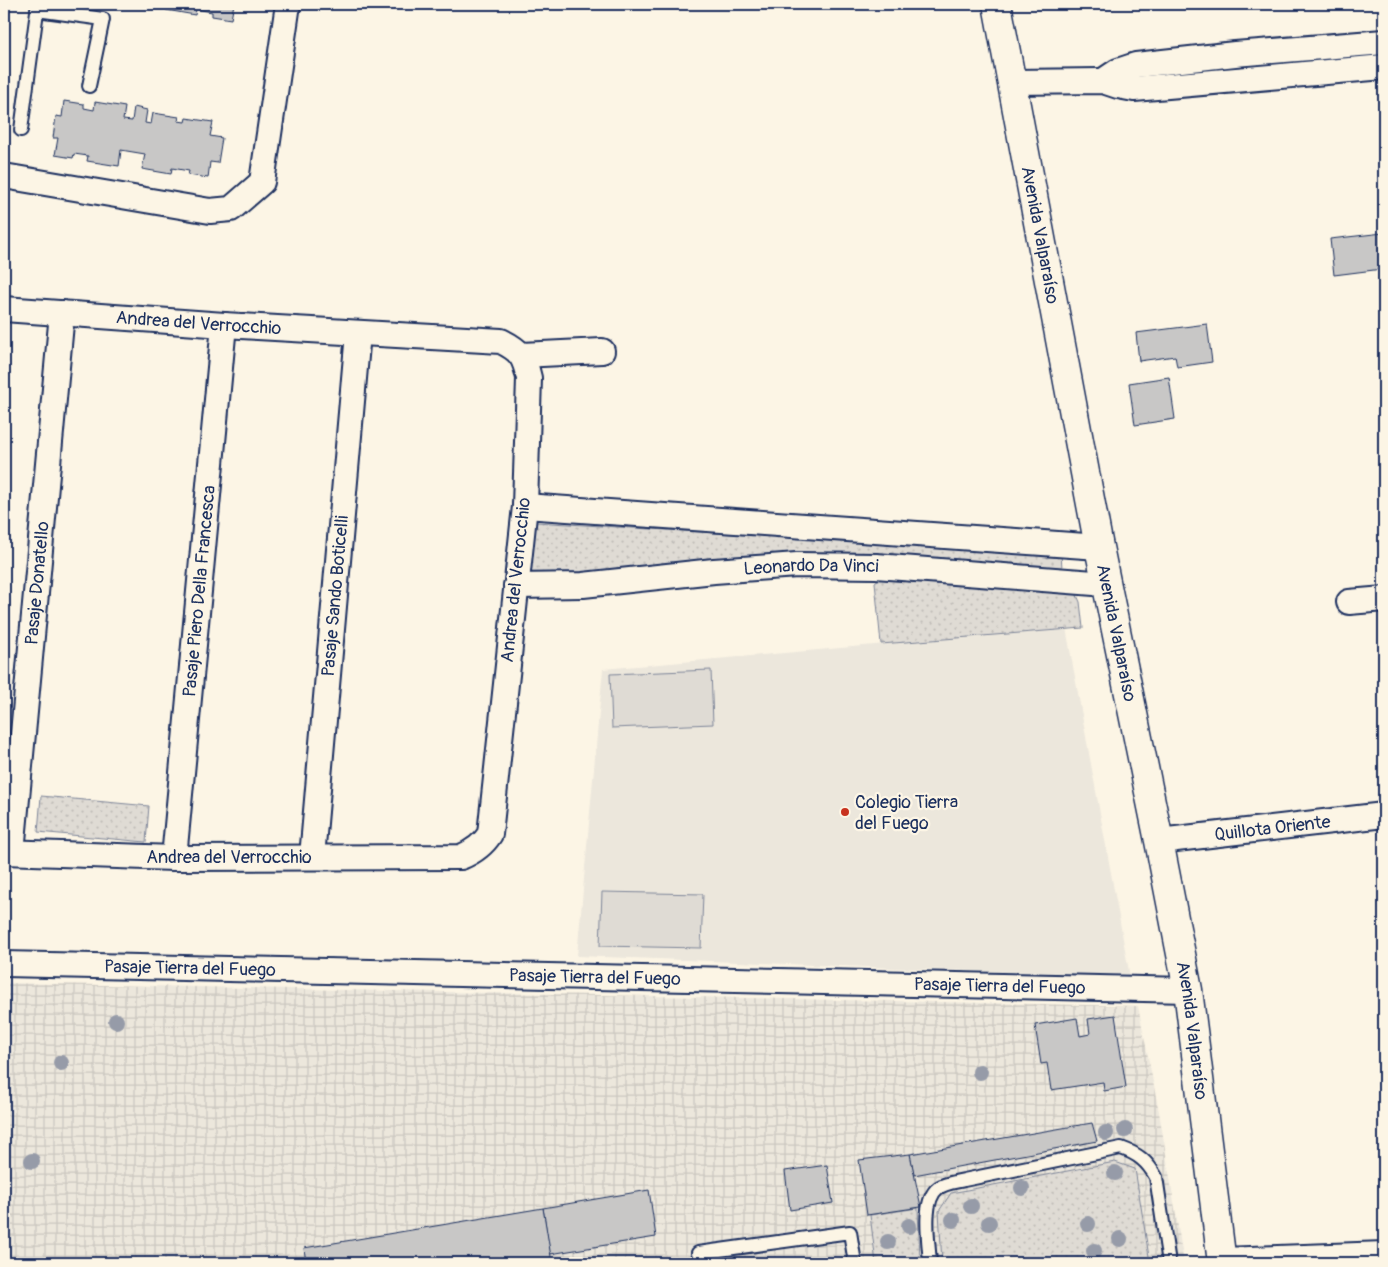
<svg xmlns="http://www.w3.org/2000/svg" width="1388" height="1267" font-family="Pangolin,sans-serif">
	<style>
		.built { fill: #ece7dc }
		.industrial { fill: url(#industrial-grid) }
		.green { fill: url(#green-dots); stroke: #7d8599 }
		.pitch { fill: #dfdbd4; stroke: #7d8599 }
		.building { fill: #c8c7c6; stroke: #1b2f5e }
		.lines { fill: none; stroke-linecap: round; stroke-linejoin: round }
		.service-casing { stroke: #1b2f5e; stroke-width: 16 }
		.minor-casing { stroke: #1b2f5e; stroke-width: 28 }
		.secondary-casing { stroke: #1b2f5e; stroke-width: 31 }
		.service { stroke: #fcf5e5; stroke-width: 12 }
		.minor { stroke: #fcf5e5; stroke-width: 24 }
		.secondary { stroke: #fcf5e5; stroke-width: 28 }
		.tree { fill: #969ba8 }
		.poi-dot { fill: #c8321e; stroke: #fcf5e5; stroke-width: 2 }
		.labels { text-anchor: middle; dominant-baseline: central; stroke-width: 4.5; stroke-linejoin: round; paint-order: stroke }
		.street-label { font-size: 18px; fill: #1b2f5e; stroke: #fcf5e5 }
		.poi-label { font-size: 18px; fill: #1b2f5e; stroke: #fcf5e5; text-anchor: start }
	</style>
	<defs>
		<pattern id="industrial-grid" width="8" height="8" patternUnits="userSpaceOnUse" patternTransform="scale(1.25)"><rect width="8" height="8" fill="#ece7dc"/><path d="M0 4h8M4 0v8" fill="none" stroke="#cac6bf"/></pattern>
		<pattern id="green-dots" width="8" height="8" patternUnits="userSpaceOnUse" patternTransform="scale(1.25)"><rect width="8" height="8" fill="#dfdbd4"/><path d="M2 2h.1M6 6h.1" fill="none" stroke="#bfbcb8" stroke-width="1.8" stroke-linecap="round"/></pattern>
	</defs>
	<rect width="100%" height="100%" fill="#fcf5e5"/>
	<filter id="ink" filterUnits="userSpaceOnUse"><feTurbulence type="fractalNoise" baseFrequency=".02" numOctaves="2"/><feDisplacementMap in="SourceGraphic" scale="10" xChannelSelector="R" yChannelSelector="G"/><feConvolveMatrix kernelMatrix="1 2 1 2 8 2 1 2 1" color-interpolation-filters="sRGB"/></filter>
	<g filter="url(#ink)">
		<path class="built" d="M1066 628 1130 977 577 956 603 669Z"/>
		<path class="industrial" d="M4 983 1138 1006 1159 1112 1184 1263H4Z"/>
		<g class="green">
			<path d="M535 522 1061 554 1062 568 794 555 530 578Z"/>
			<path d="M879 579 965 580 1076 593 1080 602 1083 628 881 644 875 582Z"/>
			<path d="M41 796 149 806 146 842 38 832Z"/>
			<path d="M1115 1162 1135 1169 1150 1263H942L939 1211 951 1193Z"/>
			<path d="M918 1208 920 1263H876L870 1215Z"/>
		</g>
		<g class="pitch">
			<path d="M711 670 713 724 612 728 610 674Z"/>
			<path d="M602 892 703 894 701 948 600 946Z"/>
		</g>
		<g class="building">
			<path d="M167 4H234L231 19 212 16V12L196 9 195 15 166 10Z"/>
			<path d="M64 101 84 104V108L94 110 95 102 125 107 123 120 132 121 134 107 147 110 145 123 151 124 153 113 179 117 178 121 185 122 186 118 213 122 210 136 222 138 218 163 210 162 208 178 188 175 189 171 172 168 171 174 142 169 145 154 121 150 119 166 87 161 88 156 74 154 73 158 55 155 58 138H53L56 116 62 117Z"/>
			<path d="M1383 233 1384 260H1381L1382 269 1334 275 1330 239Z"/>
			<path d="M1207 324 1212 362 1177 367 1175 356 1139 361 1136 333Z"/>
			<path d="M1169 377 1175 419 1135 425 1129 383Z"/>
			<path d="M1115 1015 1126 1087 1104 1091 1103 1082 1051 1090 1047 1063 1041 1064 1035 1025 1077 1018 1080 1036 1090 1034 1088 1019Z"/>
			<path d="M1092 1123 1097 1141 914 1175 910 1154Z"/>
			<path d="M910 1154 921 1207 867 1215 859 1160Z"/>
			<path d="M827 1165 833 1203 790 1210 785 1171Z"/>
			<path d="M649 1190 656 1237 550 1254 543 1208Z"/>
			<path d="M543 1208 552 1263H306L304 1248Z"/>
		</g>
		<g class="lines">
			<g class="service-casing">
				<g id="service">
					<path d="M37 10 103 19 89 86"/>
					<path d="M21 130 38 4"/>
					<path d="M700 1263 698 1253 850 1232 855 1263"/>
					<path d="M930 1263C929 1244 921 1201 938 1188 945 1183 956 1182 964 1180L1121 1148C1138 1154 1147 1161 1156 1177L1169 1263"/>
				</g>
			</g>
			<g class="minor-casing">
				<g id="minor">
					<path d="M1103 81 1118 71 1136 65 1235 54 1384 42"/>
					<path d="M1012 82 1103 81 1118 86 1134 89 1384 67"/>
					<path d="M4 176 210 211 231 209 262 182 288 4"/>
					<path id="s1" d="M4 309 224 325 501 341C521 351 524 356 529 378L525 506 490 834C483 845 473 852 461 857L174 858 4 852"/>
					<path d="M522 355 602 351"/>
					<path d="M525 506 1099 547"/>
					<path id="s2" d="M516 586 583 585 714 571 797 565 876 566 1107 584"/>
					<path d="M1349 602 1384 599"/>
					<path id="s3" d="M1159 841 1384 815"/>
					<path id="s4" d="M12 852 62 313"/>
					<path id="s5" d="M312 857 358 333"/>
					<path id="s6" d="M174 858 224 325"/>
					<path id="s7" d="M4 964 1188 990"/>
					<path d="M1222 1260 1384 1254"/>
				</g>
			</g>
			<g class="secondary-casing">
				<g id="secondary">
					<path id="s8" d="M997 4 1099 547 1159 841 1188 990 1222 1263"/>
				</g>
			</g>
			<use href="#service" class="service"/>
			<use href="#minor" class="minor"/>
			<use href="#secondary" class="secondary"/>
		</g>
		<g class="tree">
			<circle cx="116" cy="1021" r="8"/>
			<circle cx="61" cy="1063" r="8"/>
			<circle cx="980" cy="1072" r="8"/>
			<circle cx="1125" cy="1130" r="8"/>
			<circle cx="1106" cy="1133" r="8"/>
			<circle cx="32" cy="1161" r="8"/>
			<circle cx="1115" cy="1173" r="8"/>
			<circle cx="1022" cy="1188" r="8"/>
			<circle cx="971" cy="1206" r="8"/>
			<circle cx="953" cy="1220" r="8"/>
			<circle cx="989" cy="1223" r="8"/>
			<circle cx="1088" cy="1224" r="8"/>
			<circle cx="909" cy="1226" r="8"/>
			<circle cx="1120" cy="1239" r="8"/>
			<circle cx="888" cy="1242" r="8"/>
			<circle cx="1094" cy="1251" r="8"/>
		</g>
	</g>
	<circle class="poi-dot" cx="845" cy="812" r="5"/>
	<g class="labels">
		<g class="street-label">
			<text stroke="none"><textPath href="#s8" startOffset="235">Avenida Valparaíso</textPath></text>
			<text stroke="none"><textPath href="#s1" startOffset="195">Andrea del Verrocchio</textPath></text>
			<text stroke="none"><textPath href="#s2" startOffset="296">Leonardo Da Vinci</textPath></text>
			<text transform="translate(516 580) rotate(-84)">Andrea del Verrocchio</text>
			<text stroke="none"><textPath href="#s4" startOffset="270">Pasaje Donatello</textPath></text>
			<text stroke="none"><textPath href="#s6" startOffset="268">Pasaje Piero Della Francesca</textPath></text>
			<text stroke="none"><textPath href="#s5" startOffset="262">Pasaje Sando Boticelli</textPath></text>
			<text stroke="none"><textPath href="#s8" startOffset="640">Avenida Valparaíso</textPath></text>
			<text stroke="none"><textPath href="#s3" startOffset="114">Quillota Oriente</textPath></text>
			<text x="229" y="857">Andrea del Verrocchio</text>
			<text stroke="none"><textPath href="#s7" startOffset="186">Pasaje Tierra del Fuego</textPath></text>
			<text stroke="none"><textPath href="#s7" startOffset="591">Pasaje Tierra del Fuego</textPath></text>
			<text stroke="none"><textPath href="#s7" startOffset="996">Pasaje Tierra del Fuego</textPath></text>
			<text stroke="none"><textPath href="#s8" startOffset="1045">Avenida Valparaíso</textPath></text>
		</g>
		<g class="poi-label">
			<text x="855" y="802">Colegio Tierra<tspan x="855" dy="21">del Fuego</tspan></text>
		</g>
	</g>
	<rect width="1388" height="1267" fill="none" stroke="#fcf5e5" stroke-width="20"/>
	<rect x="10" y="10" width="1368" height="1247" fill="none" stroke="#1b2f5e" stroke-width="2" filter="url(#ink)"/>
</svg>
